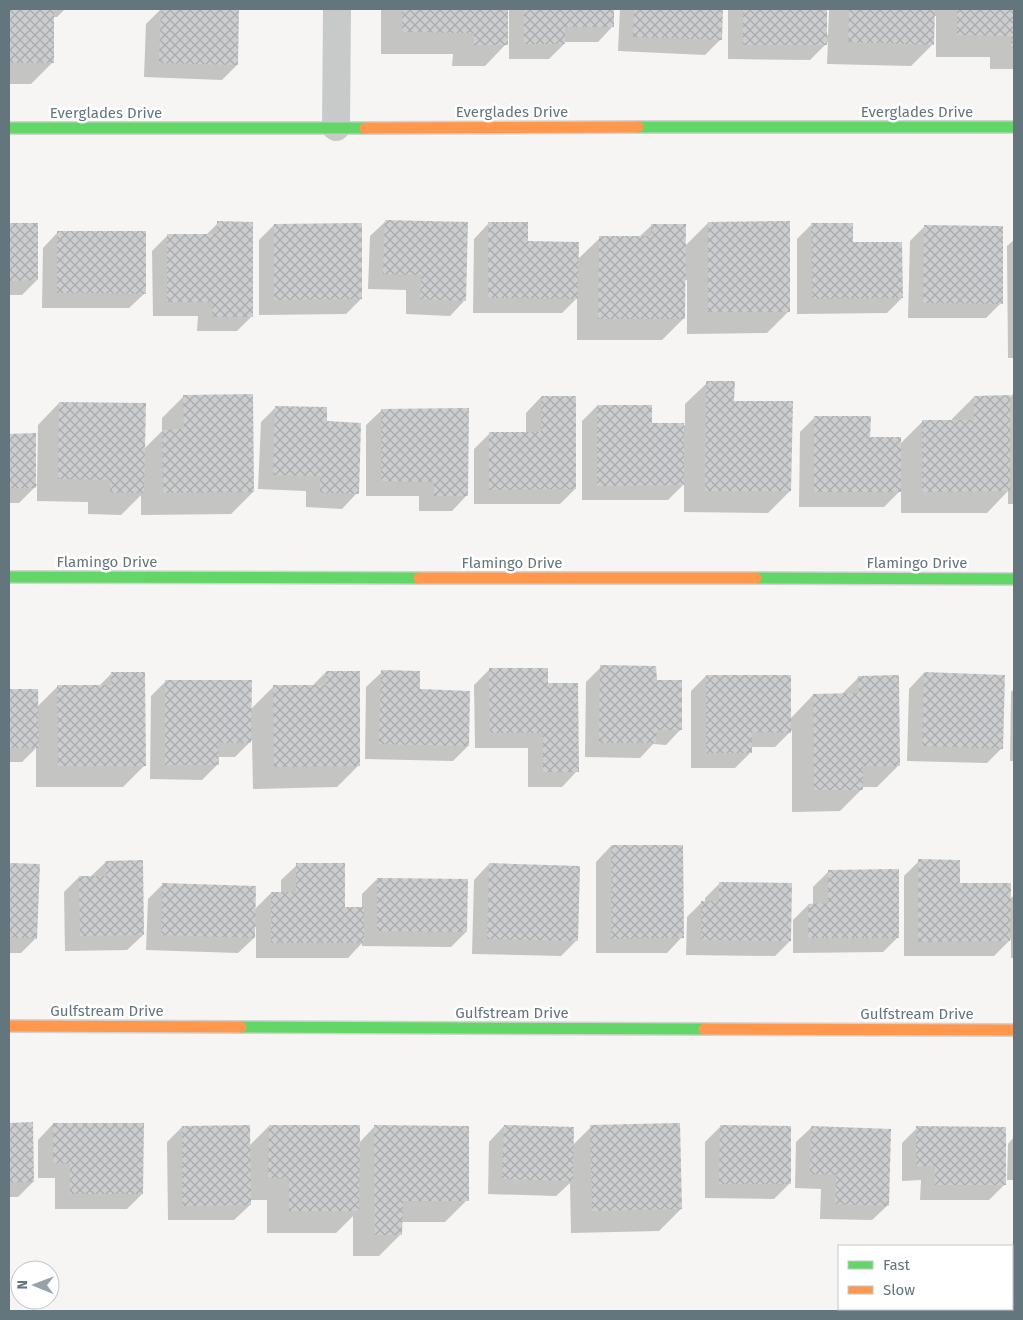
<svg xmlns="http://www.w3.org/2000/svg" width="1023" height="1320" font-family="'Fira Sans',sans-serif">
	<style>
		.shadow { fill: #0003 }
		.building { fill: url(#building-cross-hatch) }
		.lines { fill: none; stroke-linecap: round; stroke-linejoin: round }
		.fast-casing { stroke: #d1d2d2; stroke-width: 14 }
		.slow-casing { stroke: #d1d2d2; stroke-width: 14 }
		.street { stroke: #c8caca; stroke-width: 28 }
		.fast { stroke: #63d668; stroke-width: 11 }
		.slow { stroke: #ff974d; stroke-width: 11 }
		.labels { text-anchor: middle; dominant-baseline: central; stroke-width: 5; stroke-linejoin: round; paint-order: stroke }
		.street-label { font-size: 15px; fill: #63757d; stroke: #fff }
	</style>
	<defs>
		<pattern id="building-cross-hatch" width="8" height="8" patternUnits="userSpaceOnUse" patternTransform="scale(1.25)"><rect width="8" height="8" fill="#cccdce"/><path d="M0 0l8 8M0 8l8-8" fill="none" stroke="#a9abac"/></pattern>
	</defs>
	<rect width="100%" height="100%" fill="#f6f5f4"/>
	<g class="shadow">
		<path d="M9 9H65L57 17H52L53 62 31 84H9Z"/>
		<path d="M161 9H238L237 65 222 80 144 77 146 24Z"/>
		<path d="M381 9H507L506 44 485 66H452L453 54H381Z"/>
		<path d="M509 9H613V26L598 42H564V44L549 59H509Z"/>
		<path d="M620 9H722L720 40 705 55 618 51Z"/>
		<path d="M728 9H826V35H828L829 9H1014V69H990V57H936V16H934L933 44 911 66 827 64 828 42 810 60 728 59Z"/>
		<path d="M386 221 465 300 450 316 406 314V290L368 289 370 236Z"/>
		<path d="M218 223 252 316 237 331H197L198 316H153L152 251 168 235 205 236Z"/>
		<path d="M489 223 527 242 577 260 600 238 639 237 652 225 684 247 708 223 789 311 767 333 687 334V280H684V318L662 340H577V298L562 313H473L474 239Z"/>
		<path d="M9 224H37V280L22 295H9Z"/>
		<path d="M812 224 902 298 887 313 797 314V239Z"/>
		<path d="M274 225 361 299 346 314 259 315V240Z"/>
		<path d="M925 226 1001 303 986 318H908L910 241Z"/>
		<path d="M58 232 145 293 129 308H42L43 248Z"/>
		<path d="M1014 240V358H1008L1007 246Z"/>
		<path d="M707 383 733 402 790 491 768 513 684 512V484L668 500H582V421L597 406 651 425H685V404Z"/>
		<path d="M1014 393V504H1008V491L987 513H901V490L884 507H799L800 432 815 417 869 438 900 444 923 421H952V419L974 397 1008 399Z"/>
		<path d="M184 396 253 492 231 514 141 515V495L121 515 88 514V502L37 501V485L19 503H9V435H34L35 484H37L38 425 59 403 144 449 162 431V418Z"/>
		<path d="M541 397 575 489 560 504H474V449L489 434 526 433V413Z"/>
		<path d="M276 407 357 493 342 509 306 507V491L258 489 261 422Z"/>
		<path d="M382 410 467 495 452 511H419V496H366V425Z"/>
		<path d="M601 667 656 681 681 729 666 745 653 744 640 758 585 757 586 682Z"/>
		<path d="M490 669 547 684 577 771 562 787H528V748H475L474 685Z"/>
		<path d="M326 672 359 765 337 787 253 789 252 740 235 757H217V765L202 780 150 779 151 696 166 681 250 710 274 686H312Z"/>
		<path d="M382 672 419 691 468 746 453 761 365 759 366 687Z"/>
		<path d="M112 673 145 765 123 787H36V748L22 762H9V690H36L37 707 58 686H99Z"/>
		<path d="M924 673 1002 748 987 763 907 761 909 689Z"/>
		<path d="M706 676 790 719 813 695H841L859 677 899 765 877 787H861L862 789 840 811 792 812V730L775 747H750V753L735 768H691V691Z"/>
		<path d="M1014 689V761H1010L1011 692Z"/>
		<path d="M611 846 682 937 667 953H596V862Z"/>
		<path d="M919 861 959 884 1009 900 1014 895V958H1011V939L994 956H904V876Z"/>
		<path d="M106 862 143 935 127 950 65 951 64 892 79 877H90Z"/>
		<path d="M9 864 39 865 36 938 21 953H9Z"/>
		<path d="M489 864 576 941 561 956 472 954 474 880Z"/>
		<path d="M297 865 344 909 362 908V894L377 879 466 932 451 947 362 946V943L348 958H256V927H254V938L238 953 146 950 148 899 163 884 254 910 271 893H281V880Z"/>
		<path d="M829 871 898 937 883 952 793 953V920L808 905H813V887Z"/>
		<path d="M720 883 790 941 775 956 686 955 687 917 702 902H705V898Z"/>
		<path d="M32 1123 33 1182 18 1197H9V1124Z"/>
		<path d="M53 1124 142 1194 127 1209H55V1178H38V1140Z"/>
		<path d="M269 1126 359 1143 375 1126 467 1200 445 1222H401V1234L379 1256H353V1216L336 1233H267V1200H250V1205L234 1220H168L167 1142 182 1127 249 1146Z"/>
		<path d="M504 1126 573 1145 591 1127 681 1209 659 1231 571 1233 570 1183 556 1196 488 1194 489 1142Z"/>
		<path d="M720 1127 789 1184 774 1199 705 1198V1142Z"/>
		<path d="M812 1127 888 1205 872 1220 820 1219 821 1189 795 1188 796 1142Z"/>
		<path d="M917 1128 1004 1185 989 1200H920L921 1180 902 1181V1143Z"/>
		<path d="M1014 1137V1180H1007L1008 1144Z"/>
	</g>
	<g class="building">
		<rect x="9" y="9" width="45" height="54"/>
		<path d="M161 9H239L238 65 159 63Z"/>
		<path d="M402 9H508V45H474V33L402 32Z"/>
		<path d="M524 9H614V27H565V44H524Z"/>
		<path d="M634 9H723L722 40 633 37Z"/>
		<rect x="743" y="9" width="84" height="36"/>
		<path d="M849 9H935L934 45 848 42Z"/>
		<path d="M957 9H1014V48L1011 47V36L957 35Z"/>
		<path d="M385 220 468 222 466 301 420 299 421 275 383 274Z"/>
		<path d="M217 221 253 222V317H212V302H167V234H217Z"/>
		<path d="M790 221V312H708V222Z"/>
		<path d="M488 222H528V241L579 242 578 299 488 298Z"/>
		<path d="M9 223H38V280L9 281Z"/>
		<path d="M362 223V299L274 300V224Z"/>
		<path d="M811 223H853V242H902L903 298 812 299Z"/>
		<path d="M651 224H686L685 319H598L599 236H651Z"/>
		<path d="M924 225 1003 226V304L923 303Z"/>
		<path d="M57 231H146V294L57 293Z"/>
		<path d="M706 381H735L734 401H793L791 491H705Z"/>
		<path d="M253 394 254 492 163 493 162 430 184 429 183 395Z"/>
		<path d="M1010 395V491L922 492V420H974V396Z"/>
		<path d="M541 396H576V489L489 490V432H541Z"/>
		<path d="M59 402 146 403 144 493H110V480L58 479Z"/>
		<path d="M597 405H652V423H684V485L597 486Z"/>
		<path d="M275 406 327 407V421L361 423 359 494 320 493V476L273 475Z"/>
		<path d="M469 408 468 496H434V482L381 481V409Z"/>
		<path d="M814 416H871L870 437H901V492H814Z"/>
		<path d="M36 433V488H9V434Z"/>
		<path d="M600 665 656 666 657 680H682V730H657L656 743H599Z"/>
		<path d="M489 668H548V683H578L579 772H543V733H490Z"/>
		<path d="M381 670 420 671V689L470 691 469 746 379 744Z"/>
		<path d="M326 671H360V766L274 767 273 685H326Z"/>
		<path d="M111 672H145L146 766H58L57 685H111Z"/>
		<path d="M924 672 1005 675 1003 749 922 746Z"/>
		<path d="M706 675H791V733L752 732V753H706Z"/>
		<path d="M899 675 900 766H863V790H814L813 694 859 693 858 676Z"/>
		<path d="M165 680H252L251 743H218L219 765H165Z"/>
		<path d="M9 689H38L39 748H9Z"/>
		<path d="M611 845H683L684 938 611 939Z"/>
		<path d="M918 859 960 860V883H1011L1010 941 918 942Z"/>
		<path d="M143 860 144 935 80 936 79 876H106L105 861Z"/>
		<path d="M9 863 40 864 37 939 9 937Z"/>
		<path d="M296 863H345V907H364V943H271V892H296Z"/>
		<path d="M489 863 580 866 578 941 487 939Z"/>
		<path d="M899 869V938H808V904L828 903V870Z"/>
		<path d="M377 878 468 879 467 932 377 931Z"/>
		<path d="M719 882 792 883 791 941 701 940V901H719Z"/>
		<path d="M162 883 256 886 255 938 161 935Z"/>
		<path d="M33 1122 34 1182 9 1183V1123Z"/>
		<path d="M53 1123H144L143 1194H70V1164L53 1163Z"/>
		<path d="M680 1123 682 1209 592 1211 590 1125Z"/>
		<path d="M250 1125 251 1205 182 1206V1126Z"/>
		<path d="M269 1125H360L359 1211H289V1179L268 1178Z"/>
		<path d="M374 1125 469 1126V1201H403L402 1235H375Z"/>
		<path d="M504 1125 574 1127 573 1181 502 1179Z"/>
		<path d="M720 1125 791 1126V1184H719Z"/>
		<path d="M811 1126 891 1129 889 1206 835 1204 836 1175 810 1174Z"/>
		<path d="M916 1126 1006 1127V1185H935V1166H916Z"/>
	</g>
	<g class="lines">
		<g class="fast-casing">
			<g id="fast">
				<path d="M638 127H1014"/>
				<path d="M9 128H365"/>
				<path d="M9 577 419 578"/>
				<path d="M756 578 1014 579"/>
				<path d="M241 1027 704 1029"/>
			</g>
		</g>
		<g class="slow-casing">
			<g id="slow">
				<path d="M365 128 638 127"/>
				<path d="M419 578H756"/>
				<path d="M9 1026 241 1027"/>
				<path d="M704 1029 1014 1030"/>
			</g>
		</g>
		<path class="street" d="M336 127 337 9"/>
		<use href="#fast" class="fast"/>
		<use href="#slow" class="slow"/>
	</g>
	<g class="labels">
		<g class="street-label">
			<text x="512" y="112">Everglades Drive</text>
			<text x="917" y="112">Everglades Drive</text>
			<text x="106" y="113">Everglades Drive</text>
			<text x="107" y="562">Flamingo Drive</text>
			<text x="512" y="563">Flamingo Drive</text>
			<text x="917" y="563">Flamingo Drive</text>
			<text x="107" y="1011">Gulfstream Drive</text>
			<text x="512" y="1013">Gulfstream Drive</text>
			<text x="917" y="1014">Gulfstream Drive</text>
		</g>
	</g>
	<rect width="1023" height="1320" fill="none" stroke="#63757d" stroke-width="20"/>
	<rect x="838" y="1245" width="175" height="65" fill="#ffffff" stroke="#c1c8cb"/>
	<rect x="848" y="1261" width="25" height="8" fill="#63d668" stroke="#c1c8cb"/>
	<text x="883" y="1270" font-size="15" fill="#63757d">Fast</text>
	<rect x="848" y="1286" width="25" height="8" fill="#ff974d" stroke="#c1c8cb"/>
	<text x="883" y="1295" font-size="15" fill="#63757d">Slow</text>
	<g transform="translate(35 1285) rotate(271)"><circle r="24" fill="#ffffff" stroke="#c1c8cb"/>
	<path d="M0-4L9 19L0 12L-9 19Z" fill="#96a2a7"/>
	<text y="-8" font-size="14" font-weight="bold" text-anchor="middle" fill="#63757d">N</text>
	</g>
</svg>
